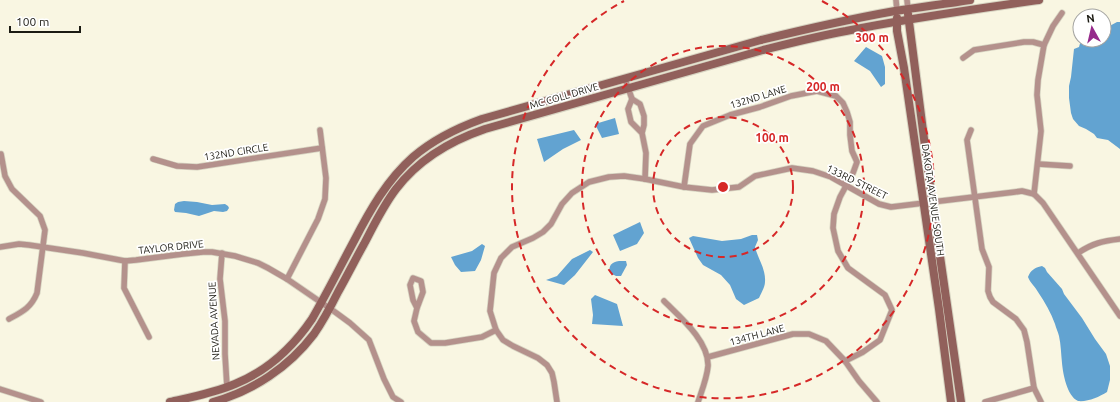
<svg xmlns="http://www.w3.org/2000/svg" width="1120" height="402" font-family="Ubuntu,sans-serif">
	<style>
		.water { fill: #62a3d1 }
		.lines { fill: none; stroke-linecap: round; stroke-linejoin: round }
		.street-casing { stroke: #d6d3c1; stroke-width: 7 }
		.secondary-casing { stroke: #d6d3c1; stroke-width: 10 }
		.street { stroke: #b4918c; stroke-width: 5.5 }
		.secondary { stroke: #91605b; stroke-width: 8 }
		.ring { fill: none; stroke: #d62828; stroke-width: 2; stroke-dasharray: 7 5 }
		.labels { text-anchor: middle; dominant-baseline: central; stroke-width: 3.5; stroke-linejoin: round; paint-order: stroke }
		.street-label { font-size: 10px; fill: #1c1b13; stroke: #fff }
		.centre { fill: #d62828; stroke: #fff; stroke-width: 2 }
		.ring-label { font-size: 12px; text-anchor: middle; font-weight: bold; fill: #d62828; stroke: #fff; stroke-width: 3.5; stroke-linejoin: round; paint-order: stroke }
	</style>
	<rect width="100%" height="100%" fill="#f9f6e2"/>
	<g class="water">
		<path d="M1117 22H1120V149L1108 140 1097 138 1094 134 1086 129 1079 126 1073 119 1071 113 1069 98V86L1071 77 1074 49 1079 47 1081 40H1104V29Z"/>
		<path d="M866 47 882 56 885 67V84L881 87 870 71 854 61Z"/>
		<path d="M615 118 619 134 602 138 595 124Z"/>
		<path d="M574 130 581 140 563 149 544 162 537 139Z"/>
		<path d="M184 201 197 202 212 205 225 204 228 206 229 208 227 211 223 212 214 211 199 216 186 213 175 212 174 210 175 204 178 202Z"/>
		<path d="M640 222 644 233 637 244 620 251 613 235Z"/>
		<path d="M752 235H757L758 240 755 247C758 259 766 269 765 282 765 287 761 293 759 298L744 305 736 299 730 285 721 275 703 265 698 258 689 238 693 236 722 241 741 239Z"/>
		<path d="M482 244 485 246 481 260 475 271 461 272 455 265 451 257 472 251Z"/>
		<path d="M590 250 593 252 575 275 564 285 546 280 557 276 572 259Z"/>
		<path d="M619 261H626L627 265 621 276H616L610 273C608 265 612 262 619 261Z"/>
		<path d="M1042 266 1045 268 1047 272 1062 289 1064 294 1082 318 1095 339 1106 354 1110 366V380L1107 392C1099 397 1088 402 1078 401 1067 396 1063 374 1062 363 1061 354 1061 345 1059 336 1058 332 1056 328 1055 324 1051 313 1045 302 1038 292 1035 286 1030 283 1028 277 1031 270 1034 268 1042 266Z"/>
		<path d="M595 295 617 304 623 326 592 324 593 315 591 299Z"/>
	</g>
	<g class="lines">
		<g class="street-casing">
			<g id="street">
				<path d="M896 0 897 11"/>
				<path d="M907 0 908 9"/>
				<path d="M1062 13 1053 26 1044 45 1038 80 1037 95 1041 131 1034 194 1043 203 1120 316"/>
				<path d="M963 58 974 50 1024 42H1033L1044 45"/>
				<path d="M625 79 632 99"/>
				<path d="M971 130 967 140 982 249 989 267 988 291 990 297 993 302 1016 319 1024 330 1027 342 1034 388 1041 402"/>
				<path d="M642 133 631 122 628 109 632 99 640 104 644 116V125L642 133 646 153 645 179"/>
				<path d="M1 154 5 176 12 189 40 216 45 230 37 293C31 308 22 312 9 319"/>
				<path d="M153 159 177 166 197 167 322 148"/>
				<path d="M1038 164 1070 166"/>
				<path d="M684 187 690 144 703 126 730 115 760 107 791 96 817 91 836 96 843 103 847 112 850 122V135L852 151 857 162 853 173 840 197 834 214 833 228 838 251 848 268 885 295 892 310 880 340 863 352 845 361"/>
				<path d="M0 247 19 244 29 245 83 253 125 261 136 260 183 254 203 252H212L235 256 258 263 268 268 287 279 335 312 350 323 369 340 384 379 393 397 401 402"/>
				<path d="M222 253 220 279 225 321V354L227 387"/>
				<path d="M1078 253C1093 243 1103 241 1120 239"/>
				<path d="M125 261 124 288 149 337"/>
				<path d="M287 279 318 219 325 199 326 178 320 130"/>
				<path d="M664 301C680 317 709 341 708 366 707 378 702 390 698 402"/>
				<path d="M417 308 413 300 410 285 413 278 421 281 423 292 417 308 414 321 418 332 431 343H445L482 337 496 330"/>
				<path d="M708 357 793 334H809L826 341 845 361 859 381 877 402"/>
				<path d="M0 389 41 402"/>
				<path d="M557 402 554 382 552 373 547 365 538 358 513 346 503 340 496 330 490 311 494 273 501 258 512 247 533 238 543 232 551 224 562 204 572 193 589 182 609 177 624 176 645 179 684 187 712 190 739 187 755 176 792 168 813 171 831 177 879 204 891 207 1015 192 1022 191 1034 194"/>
				<path d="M985 402 1034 388"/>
			</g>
		</g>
		<g class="secondary-casing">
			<g id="secondary">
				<path d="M908 14 932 201 961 402"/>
				<path d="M897 18V31L904 68 939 309 951 402"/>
				<path d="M170 402C192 397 214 393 235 384 267 371 293 347 312 319 327 293 340 267 354 241 370 210 387 180 413 157 434 139 457 128 482 119L761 40C806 29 850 19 895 11 920 7 945 4 970 0"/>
				<path d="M213 402C253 391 289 367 314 334 323 321 331 306 338 292 347 276 355 260 364 244 374 225 383 206 396 189 419 159 450 141 485 129L763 50C791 43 818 36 846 31 910 18 975 9 1039 0"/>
			</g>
		</g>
		<use href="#street" class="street"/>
		<use href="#secondary" class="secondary"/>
	</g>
	<g class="ring">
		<circle cx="723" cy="187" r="70"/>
		<circle cx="723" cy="187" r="141"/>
		<path d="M822 1A211 211 0 1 1 624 1"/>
	</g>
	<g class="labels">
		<g class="street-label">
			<text transform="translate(564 96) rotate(-16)">MC COLL DRIVE</text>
			<text transform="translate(758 97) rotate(-17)">132ND LANE</text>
			<text transform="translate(236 152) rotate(-9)">132ND CIRCLE</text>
			<text transform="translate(857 182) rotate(26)">133RD STREET</text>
			<text transform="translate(933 200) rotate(82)">DAKOTA AVENUE SOUTH</text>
			<text transform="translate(171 247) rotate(-6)">TAYLOR DRIVE</text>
			<text transform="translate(214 321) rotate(-93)">NEVADA AVENUE</text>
			<text transform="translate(757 335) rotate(-15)">134TH LANE</text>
		</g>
	</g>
	<circle cx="723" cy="187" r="6" class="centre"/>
	<g class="ring-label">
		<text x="872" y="42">300 m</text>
		<text x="823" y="91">200 m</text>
		<text x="772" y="142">100 m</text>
	</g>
	<g transform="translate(1092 28) rotate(352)"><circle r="19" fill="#ffffff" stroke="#a4a4a1"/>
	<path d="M0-3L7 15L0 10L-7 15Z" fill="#962a8b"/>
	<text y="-6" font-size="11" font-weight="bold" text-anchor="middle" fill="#1c1b13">N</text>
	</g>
	<path d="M10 26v6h70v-6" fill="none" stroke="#1c1b13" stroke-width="2"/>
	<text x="16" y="26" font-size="12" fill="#1c1b13" stroke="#ffffff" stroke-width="3" paint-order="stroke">100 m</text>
</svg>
